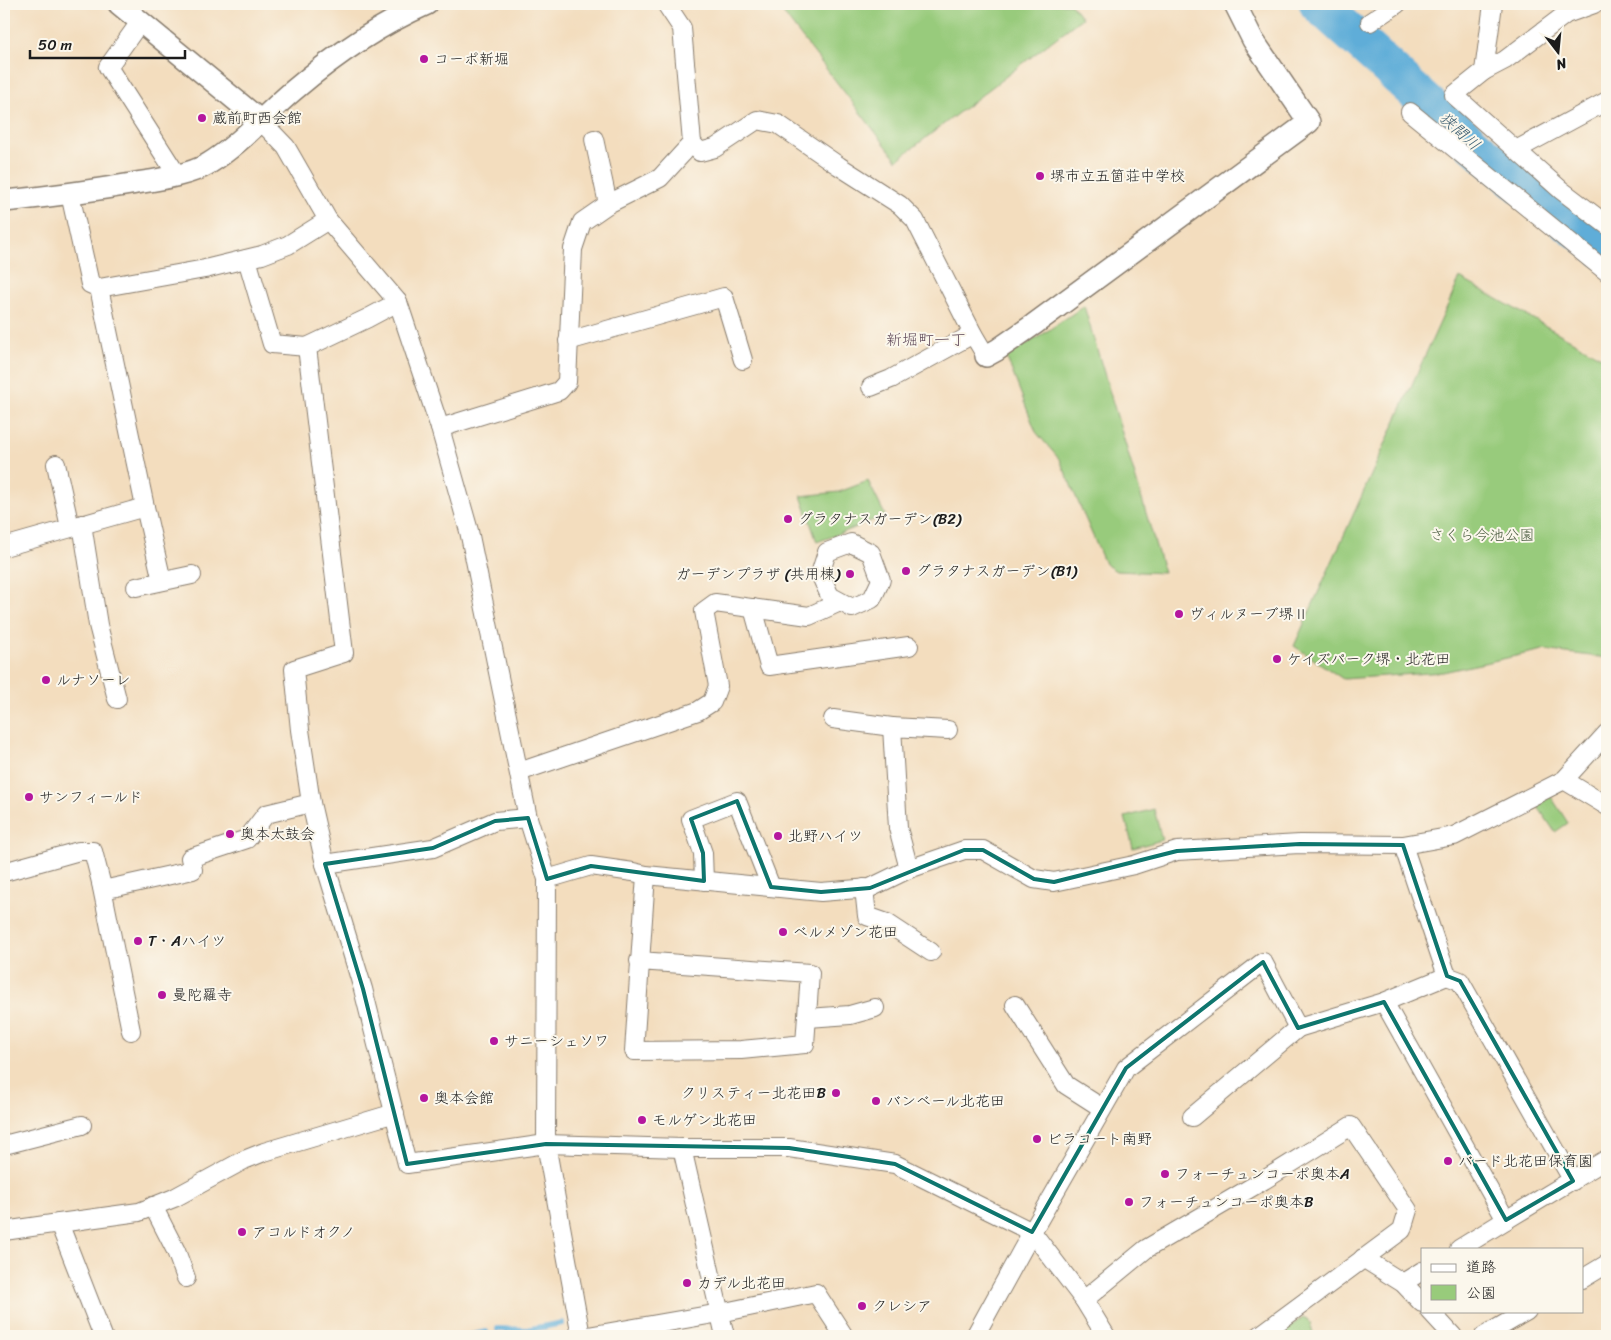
<svg xmlns="http://www.w3.org/2000/svg" width="1611" height="1340" font-family="Sriracha,'Klee One',sans-serif">
	<style>
		.green { fill: #98cb7b; stroke: #5a744c }
		.lines { fill: none; stroke-linecap: round; stroke-linejoin: round }
		.stream { stroke: #5eadd8; stroke-width: 6 }
		.river { stroke: #5eadd8; stroke-width: 38 }
		.minor-casing { stroke: #887c6d; stroke-width: 20 }
		.tertiary-casing { stroke: #887c6d; stroke-width: 24 }
		.minor { stroke: #fff; stroke-width: 18 }
		.tertiary { stroke: #fff; stroke-width: 21 }
		.marked { fill: none; stroke: #0f766e; stroke-width: 4; stroke-linejoin: round }
		.poi-dot { fill: #b5179e; stroke: #fbf7ec; stroke-width: 2 }
		.labels { text-anchor: middle; dominant-baseline: central; stroke-width: 4; stroke-linejoin: round; paint-order: stroke }
		.poi-label { font-size: 15px; fill: #1c1c1c; stroke: #fbf7ec; text-anchor: start }
		.park-label { font-size: 15px; fill: #47593d; stroke: #fbf7ec }
		.water-label { font-size: 16px; font-style: italic; fill: #3a5d71; stroke: #fbf7ec }
		.neighbourhood-label { font-size: 16px; fill: #624c5c; stroke: #fbf7ec }
	</style>
	<rect width="100%" height="100%" fill="#fbf7ec"/>
	<filter id="ink" filterUnits="userSpaceOnUse"><feTurbulence type="fractalNoise" baseFrequency=".02" numOctaves="2"/><feDisplacementMap in="SourceGraphic" scale="10" xChannelSelector="R" yChannelSelector="G"/><feConvolveMatrix kernelMatrix="1 2 1 2 8 2 1 2 1" color-interpolation-filters="sRGB"/></filter>
	<filter id="wash" filterUnits="userSpaceOnUse"><feTurbulence type="fractalNoise" baseFrequency=".0096" numOctaves="4" result="noise"/><feDisplacementMap in="SourceGraphic" scale="20" xChannelSelector="R" yChannelSelector="G"/><feGaussianBlur stdDeviation="1.12" result="paint"/><feColorMatrix in="noise" values="0 0 0 0 0 0 0 0 0 0 0 0 0 0 0 0 0 1.4 0 .05"/><feComposite in="paint" operator="in"/></filter>
	<g filter="url(#wash)">
		<rect width="100%" height="100%" fill="#f3ddbe"/>
		<g class="green">
			<path d="M776 4H1071L1082 18 897 160Z"/>
			<path d="M1460 278 1601 357 1607 353V658L1543 650 1443 672 1343 679 1294 646Z"/>
			<path d="M1084 306 1164 573 1116 571 1105 564 1060 460 1036 432 1006 356 1040 336Z"/>
			<path d="M868 481 885 515 852 529 817 542 801 496 839 492Z"/>
			<path d="M1550 795 1568 823 1555 832 1534 801Z"/>
			<path d="M1154 809 1162 840 1133 848 1125 817Z"/>
			<path d="M1303 1317 1309 1320 1314 1336H1278Z"/>
		</g>
		<g class="lines">
			<g class="stream">
				<path d="M498 1329 527 1330 562 1323"/>
				<path d="M469 1336 486 1332"/>
			</g>
			<path class="river" d="M1318 4C1412 88 1504 178 1607 252"/>
		</g>
	</g>
	<g filter="url(#ink)">
		<g class="lines">
			<g class="minor-casing">
				<g id="minor">
					<path d="M666 4 682 28 692 143 700 152 715 148 757 120 778 124 839 166 900 205 915 220 973 334 986 356"/>
					<path d="M1493 4 1484 71 1454 95 1561 190 1607 225"/>
					<path d="M140 22 108 67 177 175"/>
					<path d="M1370 22 1397 4"/>
					<path d="M1484 71 1505 60 1566 14 1594 4"/>
					<path d="M1410 112 1607 272"/>
					<path d="M261 121 286 147 328 220 398 302 440 428 469 531 528 818 547 879 546 1144 581 1336"/>
					<path d="M594 139 608 204"/>
					<path d="M1516 150 1607 101"/>
					<path d="M247 259 272 344 307 347"/>
					<path d="M99 288 205 269 262 255 288 245 328 220"/>
					<path d="M398 302 368 318 307 347 344 653 294 669 300 730 311 803 325 864 363 989 407 1164 546 1144 682 1148H789L895 1164 1032 1232 1084 1300 1106 1336"/>
					<path d="M568 341 724 297 743 360"/>
					<path d="M871 387 891 379 973 334"/>
					<path d="M440 428 559 391 567 382 573 249 582 222 608 204 660 178 692 143"/>
					<path d="M56 464 70 527"/>
					<path d="M145 507 162 581"/>
					<path d="M82 524 98 625 117 699"/>
					<path d="M851 543 871 553 881 580 872 599 852 608 830 596 820 574 827 552Z"/>
					<path d="M4 547 145 507 99 288 90 284 70 194"/>
					<path d="M136 587 192 575"/>
					<path d="M753 608 769 666 909 646"/>
					<path d="M833 719 892 727"/>
					<path d="M519 772 698 711 712 702 718 686 704 611 715 603 809 616 840 602"/>
					<path d="M1564 780 1607 806"/>
					<path d="M1403 845 1447 976 1384 1002 1506 1220 1459 1249"/>
					<path d="M325 864 433 848 495 821 528 818"/>
					<path d="M909 869 898 828 892 727 948 730"/>
					<path d="M4 872 79 851H93L103 890 193 870 190 858 247 839 266 814 311 803"/>
					<path d="M547 879 591 866 633 872 646 875 821 892 870 888 909 869 964 850H983L1034 879 1054 882 1134 865 1177 851 1300 844 1403 845 1454 836 1564 780 1607 733"/>
					<path d="M704 881 703 853 691 819 737 801 771 887"/>
					<path d="M101 883 131 1031"/>
					<path d="M864 888 867 916 887 923 931 952"/>
					<path d="M639 961 810 973 805 1044 741 1050 634 1051 646 875"/>
					<path d="M1447 976 1460 981 1573 1181"/>
					<path d="M1015 1005 1066 1085 1102 1108"/>
					<path d="M808 1018 850 1015 875 1008"/>
					<path d="M1192 1117 1298 1028"/>
					<path d="M4 1145 82 1125"/>
					<path d="M682 1148 725 1336"/>
					<path d="M153 1206 176 1251 186 1278"/>
					<path d="M1506 1220 1607 1159"/>
					<path d="M59 1223 139 1212 174 1198 244 1160 264 1152 395 1113"/>
					<path d="M4 1231 59 1223 103 1336"/>
					<path d="M1363 1258 1403 1283 1422 1303"/>
					<path d="M1582 1279 1607 1264"/>
					<path d="M1403 1283 1422 1271"/>
					<path d="M1084 1300 1146 1249 1264 1180 1351 1126 1408 1210 1402 1230 1259 1336"/>
					<path d="M1430 1311 1453 1336"/>
					<path d="M588 1336 720 1313 816 1293 844 1336"/>
					<path d="M978 1336 976 1334 1032 1232 1126 1068 1263 962 1298 1028 1384 1002"/>
					<path d="M1484 1336 1527 1311"/>
				</g>
			</g>
			<g class="tertiary-casing">
				<g id="tertiary">
					<path d="M119 4 261 121"/>
					<path d="M4 201C47 197 89 191 131 184 154 180 188 176 208 164 241 144 265 114 294 90 334 56 379 25 427 4"/>
					<path d="M986 356 997 350 1033 325 1309 122 1253 40 1235 4"/>
				</g>
			</g>
			<use href="#minor" class="minor"/>
			<use href="#tertiary" class="tertiary"/>
		</g>
	</g>
	<path class="marked" d="M737 801 771 887 821 892 870 888 964 850H983L1034 879 1054 882 1177 851 1300 844 1403 845 1447 976 1460 981 1573 1181 1506 1220 1384 1002 1298 1028 1263 962 1126 1068 1032 1232 895 1164 789 1148 546 1144 407 1164 363 989 325 864 433 848 495 821 528 818 547 879 591 866 704 881 703 853 691 819Z"/>
	<g class="poi-dot">
		<circle cx="424" cy="59" r="5"/>
		<circle cx="202" cy="118" r="5"/>
		<circle cx="1040" cy="176" r="5"/>
		<circle cx="788" cy="519" r="5"/>
		<circle cx="906" cy="571" r="5"/>
		<circle cx="850" cy="574" r="5"/>
		<circle cx="1179" cy="614" r="5"/>
		<circle cx="1277" cy="659" r="5"/>
		<circle cx="46" cy="680" r="5"/>
		<circle cx="29" cy="797" r="5"/>
		<circle cx="230" cy="834" r="5"/>
		<circle cx="778" cy="836" r="5"/>
		<circle cx="783" cy="932" r="5"/>
		<circle cx="138" cy="941" r="5"/>
		<circle cx="162" cy="995" r="5"/>
		<circle cx="494" cy="1041" r="5"/>
		<circle cx="836" cy="1093" r="5"/>
		<circle cx="424" cy="1098" r="5"/>
		<circle cx="876" cy="1101" r="5"/>
		<circle cx="642" cy="1120" r="5"/>
		<circle cx="1037" cy="1139" r="5"/>
		<circle cx="1448" cy="1161" r="5"/>
		<circle cx="1165" cy="1174" r="5"/>
		<circle cx="1129" cy="1202" r="5"/>
		<circle cx="242" cy="1232" r="5"/>
		<circle cx="687" cy="1283" r="5"/>
		<circle cx="862" cy="1306" r="5"/>
	</g>
	<g class="labels">
		<g class="poi-label">
			<text x="434" y="59">コーポ新堀</text>
			<text x="212" y="118">蔵前町西会館</text>
			<text x="1050" y="176">堺市立五箇荘中学校</text>
			<text x="798" y="519">グラタナスガーデン(B2)</text>
			<text x="916" y="571">グラタナスガーデン(B1)</text>
			<text x="840" y="574" text-anchor="end">ガーデンプラザ (共用棟)</text>
			<text x="1189" y="614">ヴィルヌーブ堺Ⅱ</text>
			<text x="1287" y="659">ケイズパーク堺・北花田</text>
			<text x="56" y="680">ルナソーレ</text>
			<text x="39" y="797">サンフィールド</text>
			<text x="240" y="834">奥本太鼓会</text>
			<text x="788" y="836">北野ハイツ</text>
			<text x="793" y="932">ベルメゾン花田</text>
			<text x="148" y="941">T・Aハイツ</text>
			<text x="172" y="995">曼陀羅寺</text>
			<text x="504" y="1041">サニーシェソワ</text>
			<text x="826" y="1093" text-anchor="end">クリスティー北花田B</text>
			<text x="434" y="1098">奥本会館</text>
			<text x="886" y="1101">バンベール北花田</text>
			<text x="652" y="1120">モルゲン北花田</text>
			<text x="1047" y="1139">ビラコート南野</text>
			<text x="1458" y="1161">バード北花田保育園</text>
			<text x="1175" y="1174">フォーチュンコーポ奥本A</text>
			<text x="1139" y="1202">フォーチュンコーポ奥本B</text>
			<text x="252" y="1232">アコルドオクノ</text>
			<text x="697" y="1283">カデル北花田</text>
			<text x="872" y="1306">クレシア</text>
		</g>
		<g class="park-label">
			<text x="1482" y="535">さくら今池公園</text>
		</g>
		<g class="water-label">
			<text transform="translate(1460 131) rotate(42)">狭間川</text>
		</g>
		<g class="neighbourhood-label">
			<text x="926" y="339">新堀町一丁</text>
		</g>
	</g>
	<rect width="1611" height="1340" fill="none" stroke="#fbf7ec" stroke-width="20"/>
	<rect x="1421" y="1248" width="162" height="65" fill="#fbf7ec" stroke="#a29f99"/>
	<rect x="1431" y="1264" width="25" height="8" fill="#ffffff" stroke="#a29f99"/>
	<text x="1466" y="1272" font-size="15" fill="#1c1c1c">道路</text>
	<rect x="1431" y="1285" width="25" height="15" fill="#98cb7b" stroke="#a29f99"/>
	<text x="1466" y="1298" font-size="15" fill="#1c1c1c">公園</text>
	<g transform="translate(1558 52) rotate(164)" stroke="#fbf7ec" stroke-width="4" paint-order="stroke">
	<path d="M0-4L9 19L0 12L-9 19Z" fill="#1c1c1c"/>
	<text y="-8" font-size="14" font-weight="bold" text-anchor="middle" fill="#1c1c1c">N</text>
	</g>
	<path d="M30 50v8h155v-8" fill="none" stroke="#1c1c1c" stroke-width="2.5"/>
	<text x="38" y="50" font-size="15" fill="#1c1c1c" stroke="#fbf7ec" stroke-width="4" paint-order="stroke">50 m</text>
</svg>
